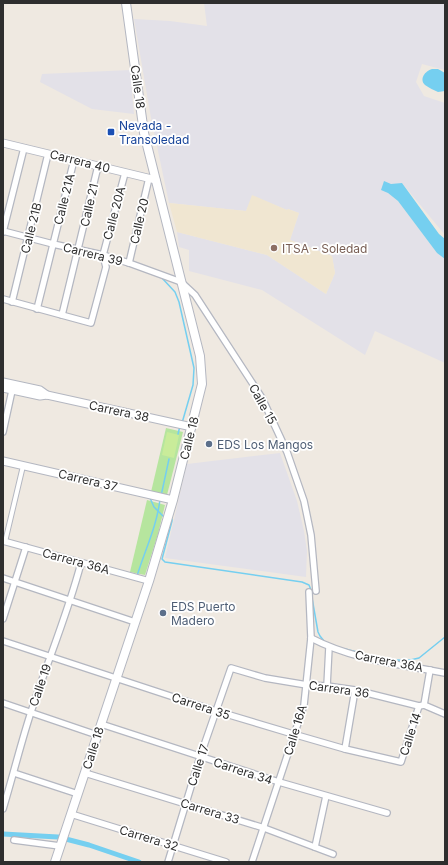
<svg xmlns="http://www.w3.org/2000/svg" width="448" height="865" font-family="Inter,sans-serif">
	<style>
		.industrial { fill: #e3e1e8 }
		.education { fill: #f0e6d1 }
		.green { fill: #b6e59e }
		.pitch { fill: #c9ec9a }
		.water { fill: #75cff0 }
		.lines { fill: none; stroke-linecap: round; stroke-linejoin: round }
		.stream { stroke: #75cff0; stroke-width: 1.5 }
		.canal { stroke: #75cff0; stroke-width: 5 }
		.pedestrian-casing { stroke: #b4b7c1; stroke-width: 6 }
		.minor-casing { stroke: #b4b7c1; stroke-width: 8 }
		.tertiary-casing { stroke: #b4b7c1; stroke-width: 9 }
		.secondary-casing { stroke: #b4b7c1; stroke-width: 10 }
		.pedestrian { stroke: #fff; stroke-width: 4 }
		.minor { stroke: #fff; stroke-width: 5.5 }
		.tertiary { stroke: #fff; stroke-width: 7 }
		.secondary { stroke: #fff; stroke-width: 8 }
		.transit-dot { fill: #1a4fb4; stroke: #fff; stroke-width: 1.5 }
		.education-dot { fill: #8d6e63; stroke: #fff; stroke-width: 1.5 }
		.service-dot { fill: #5c6f8a; stroke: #fff; stroke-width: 1.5 }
		.labels { text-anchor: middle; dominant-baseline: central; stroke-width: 3.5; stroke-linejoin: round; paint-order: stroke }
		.street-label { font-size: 12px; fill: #2e2e2e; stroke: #fff }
		.transit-label { font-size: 12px; fill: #164399; stroke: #fff; text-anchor: start }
		.education-label { font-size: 12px; fill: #785e54; stroke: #fff; text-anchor: start }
		.service-label { font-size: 12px; fill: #4e5e75; stroke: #fff; text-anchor: start }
	</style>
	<rect width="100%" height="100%" fill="#efe9e1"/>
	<g class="industrial">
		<path d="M204 3H445V70L422 64 416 82 424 96 445 103V235L402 183 388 193 398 201 437 253 445 259V363L375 331 365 355 262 290 189 271V250L179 247 177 232 267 255 326 294 335 273 332 256 290 240 299 213 288 209 287 210 253 196 246 211 169 203 151 118 134 19 170 21 207 26Z"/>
		<path d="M130 70 134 114 92 109 40 82 42 74Z"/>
		<path d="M280 453 297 501 304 531 307 551 306 577 165 558 187 464Z"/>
	</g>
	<path class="education" d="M252 195 287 210 288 209 299 213 290 240 332 256 335 273 326 294 267 255 177 232 169 203 246 211Z"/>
	<g class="green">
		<path d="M166 428 183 432 167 495 151 492Z"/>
		<path d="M147 500 165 505 158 534 145 575 130 572Z"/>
	</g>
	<path class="pitch" d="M167 432 179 435 174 458 162 455Z"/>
	<g class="water">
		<path d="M432 69H438L445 73V91L438 92C434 90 429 88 425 85 419 79 425 71 432 69Z"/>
		<path d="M384 181 391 184 402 183 439 234 445 239V259L437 253 398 201 388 193 381 190Z"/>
	</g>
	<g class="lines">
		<g class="stream">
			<path d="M162 278 175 292 179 302 194 368 193 385 182 423"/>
			<path d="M178 434 180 426"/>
			<path d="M161 496 169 459"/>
			<path d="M150 498 154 507 164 517"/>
			<path d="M170 518 172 519V521L162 559 165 562 302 582 309 585 311 590"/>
			<path d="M137 576C145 550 157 526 160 499"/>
			<path d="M312 598 318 632 320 636 324 641"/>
			<path d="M345 649C366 654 397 665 419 658L445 637"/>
		</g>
		<path class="canal" d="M3 834 58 837 89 845 139 862"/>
		<g class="pedestrian-casing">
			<path id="pedestrian" d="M5 542 23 466"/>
		</g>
		<g class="minor-casing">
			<g id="minor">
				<path d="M3 231 53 244 103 255 129 263 181 282 195 295 262 398 287 452 304 501 311 535 316 591"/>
				<path d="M3 232 24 148"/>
				<path d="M129 263 149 178"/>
				<path d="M3 299 91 323 106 267 103 255 125 173"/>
				<path d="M12 302 48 154"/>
				<path d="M37 309 74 160"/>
				<path d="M62 315 98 166"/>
				<path d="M3 432 13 386"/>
				<path d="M3 541 149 581"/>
				<path d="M3 578 135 622"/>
				<path d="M3 619 26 547"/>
				<path d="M311 638C353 660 399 664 445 673"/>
				<path d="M3 641 216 711 293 734 345 749 401 762 419 706"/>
				<path d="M327 686 329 647"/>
				<path d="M3 703 97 735"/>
				<path d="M424 705 430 670"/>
				<path d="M101 724 279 782 387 813"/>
				<path d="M345 749 355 690"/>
				<path d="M14 773 78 794"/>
				<path d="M85 773 264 828 333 854"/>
				<path d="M3 809C13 776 21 742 32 709 48 660 68 613 81 563L79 562"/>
				<path d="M71 814 226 862"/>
				<path d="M14 840 60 846"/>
				<path d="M315 847 326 796"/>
				<path d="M168 862 200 757 231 668 265 678 307 685 327 686 355 690 419 706 424 705 445 714"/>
				<path d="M252 862 304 705 311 638 309 592"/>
			</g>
		</g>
		<g class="tertiary-casing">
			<g id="tertiary">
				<path d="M3 143 156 180"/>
				<path d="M3 382 40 390 47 395"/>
				<path d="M3 388 40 396 47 395 192 427"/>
				<path d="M3 461 173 500"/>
			</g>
		</g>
		<g class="secondary-casing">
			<path id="secondary" d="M55 862 149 581 173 500 202 384 200 356 144 133 126 3"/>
		</g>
		<use href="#pedestrian" class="pedestrian"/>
		<use href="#minor" class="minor"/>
		<use href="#tertiary" class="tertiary"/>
		<use href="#secondary" class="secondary"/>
	</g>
	<rect class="transit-dot" x="107" y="128" width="8" height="8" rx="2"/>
	<circle class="education-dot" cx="274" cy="248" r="4"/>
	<g class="service-dot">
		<circle cx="209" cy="444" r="4"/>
		<circle cx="163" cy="613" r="4"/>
	</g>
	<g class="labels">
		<g class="street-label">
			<text transform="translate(138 87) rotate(82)">Calle 18</text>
			<text transform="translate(80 161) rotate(14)">Carrera 40</text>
			<text transform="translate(64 199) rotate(-76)">Calle 21A</text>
			<text transform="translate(89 205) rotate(-77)">Calle 21</text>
			<text transform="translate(114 213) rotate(-75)">Calle 20A</text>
			<text transform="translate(139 221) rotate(-77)">Calle 20</text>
			<text transform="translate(31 228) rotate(-76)">Calle 21B</text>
			<text transform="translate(93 254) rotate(14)">Carrera 39</text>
			<text transform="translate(263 404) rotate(61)">Calle 15</text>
			<text transform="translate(119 411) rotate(12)">Carrera 38</text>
			<text transform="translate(189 438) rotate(-76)">Calle 18</text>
			<text transform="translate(88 480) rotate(13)">Carrera 37</text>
			<text transform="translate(76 561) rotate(15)">Carrera 36A</text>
			<text transform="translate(389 661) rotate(11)">Carrera 36A</text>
			<text transform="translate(40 685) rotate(-71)">Calle 19</text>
			<text transform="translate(339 689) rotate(8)">Carrera 36</text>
			<text transform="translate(201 706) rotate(18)">Carrera 35</text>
			<text transform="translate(295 730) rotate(-73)">Calle 16A</text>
			<text transform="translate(410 734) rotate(-72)">Calle 14</text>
			<text transform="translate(93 748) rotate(-72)">Calle 18</text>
			<text transform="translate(198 765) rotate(-72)">Calle 17</text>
			<text transform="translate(243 771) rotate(18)">Carrera 34</text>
			<text transform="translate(210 811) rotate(17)">Carrera 33</text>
			<text transform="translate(149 838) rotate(17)">Carrera 32</text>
		</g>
		<g class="transit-label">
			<text x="119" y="125">Nevada -<tspan x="119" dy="14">Transoledad</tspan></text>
		</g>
		<g class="education-label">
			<text x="282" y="248">ITSA - Soledad</text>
		</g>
		<g class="service-label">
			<text x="217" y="444">EDS Los Mangos</text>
			<text x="171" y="606">EDS Puerto<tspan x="171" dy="14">Madero</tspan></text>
		</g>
	</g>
	<rect width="448" height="865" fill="none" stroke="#2e2e2e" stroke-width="8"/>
</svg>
